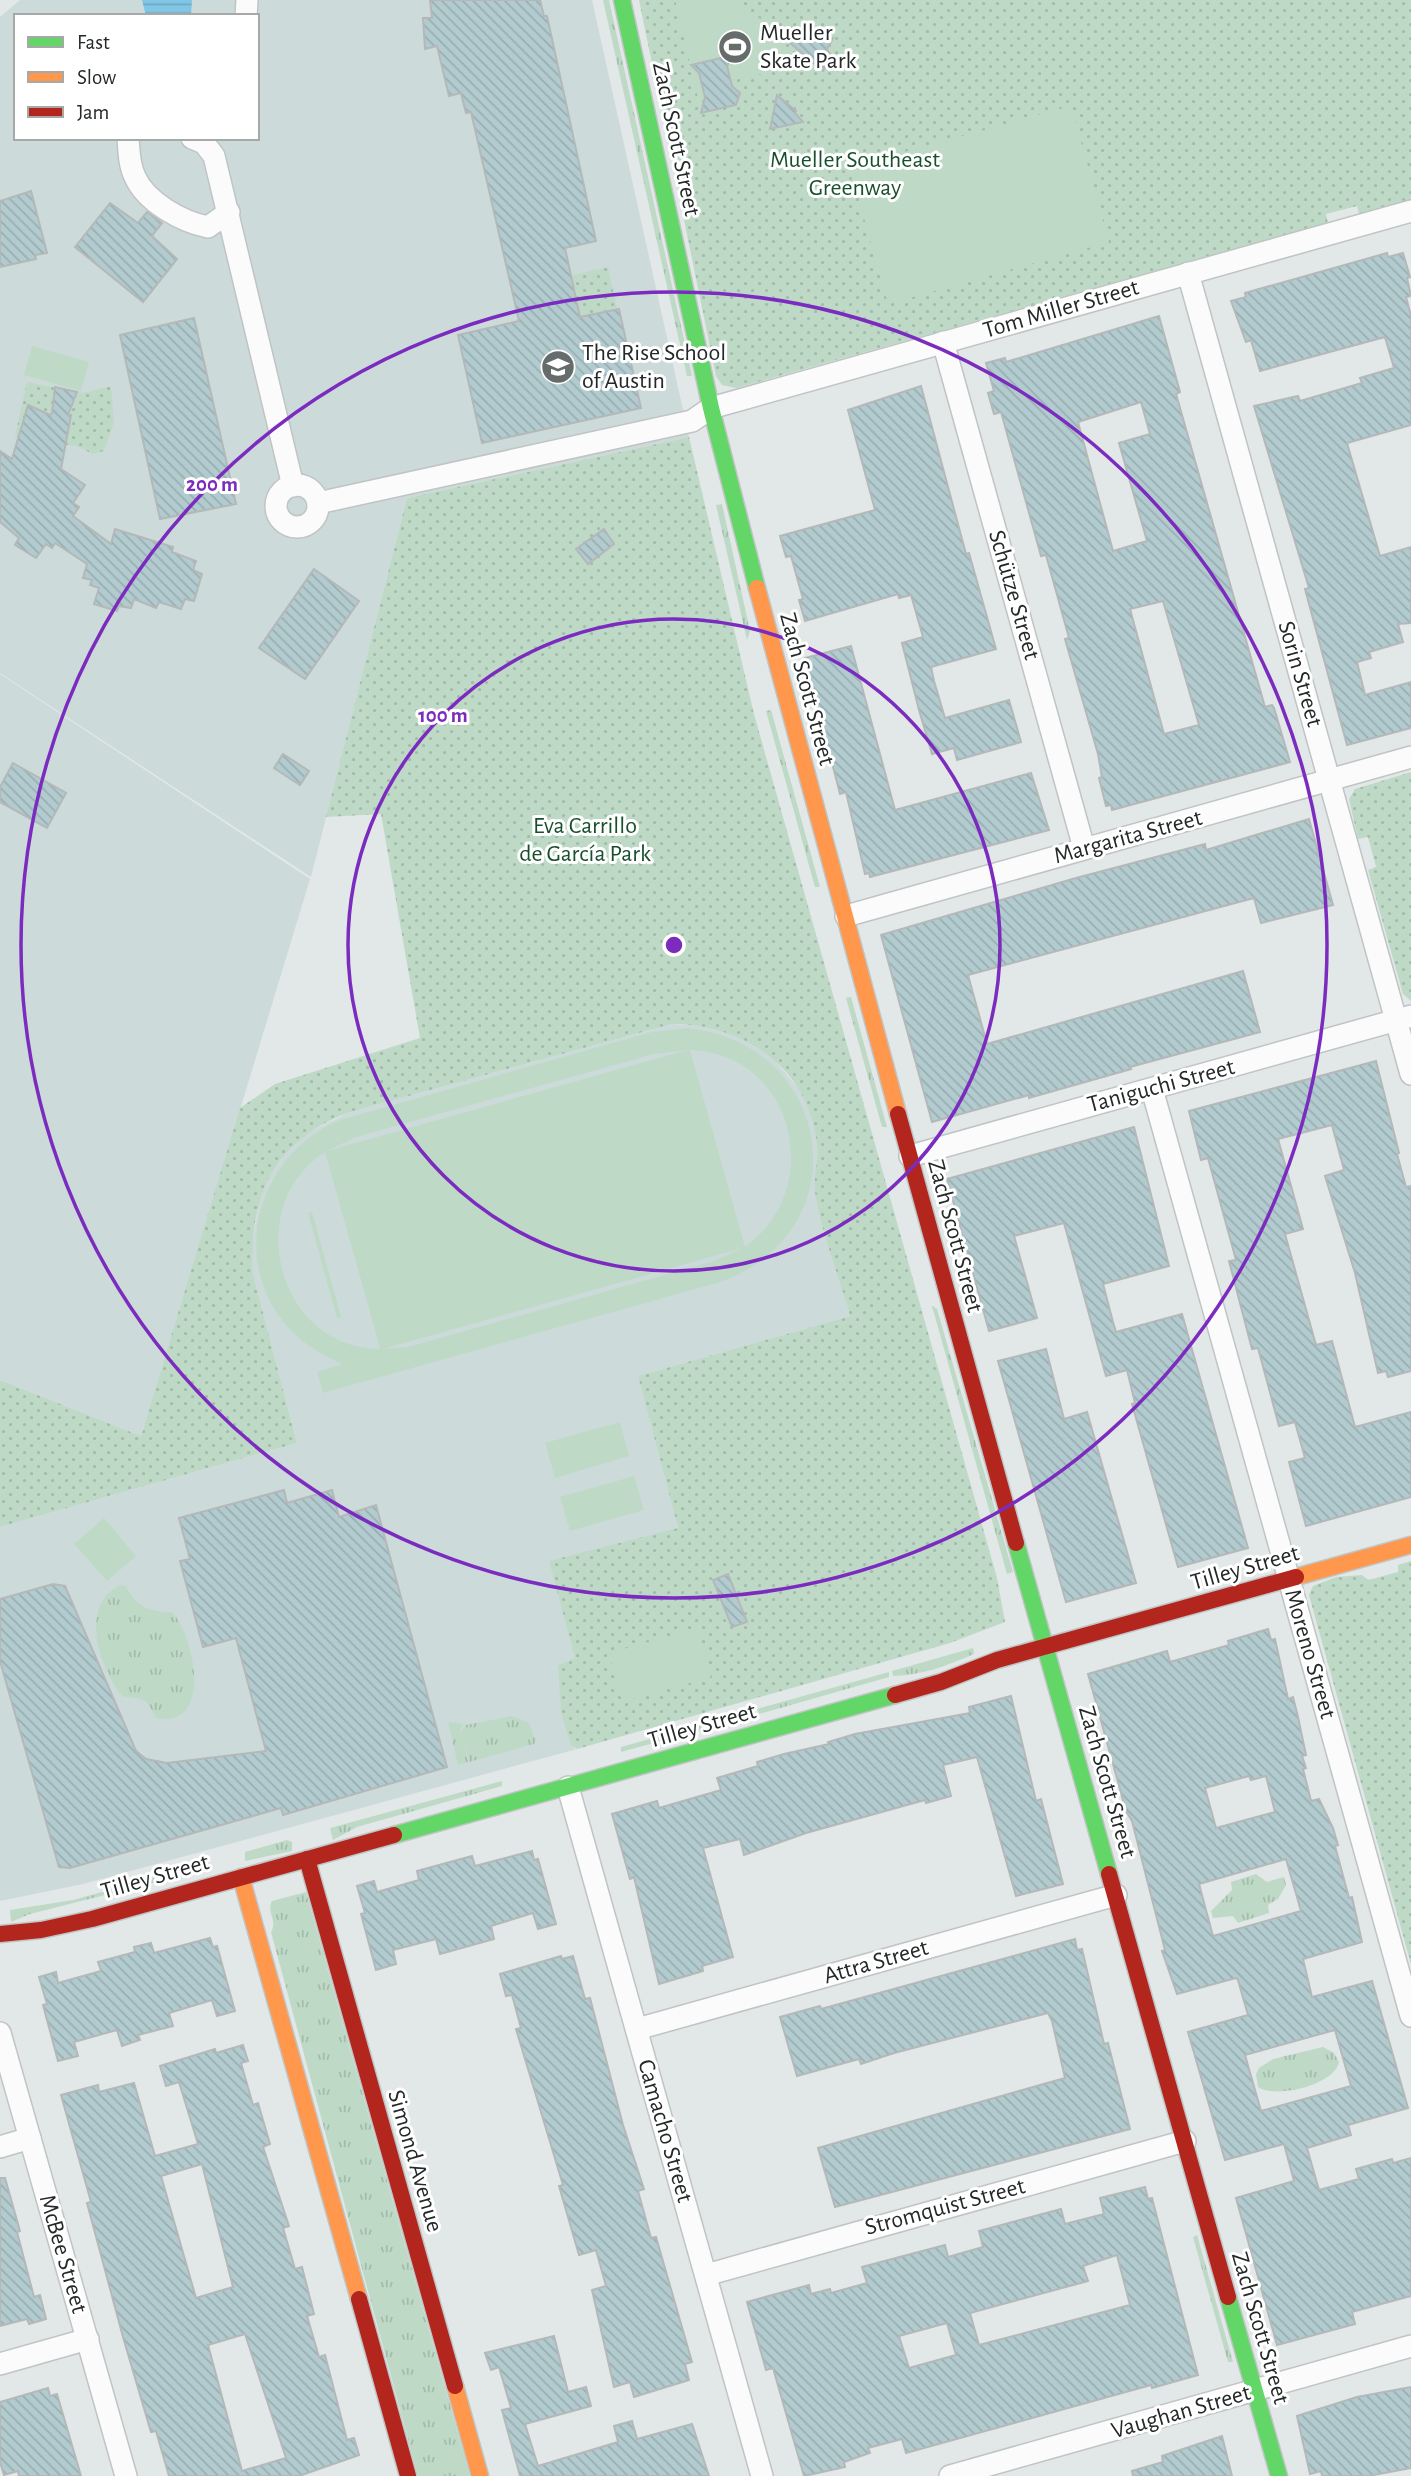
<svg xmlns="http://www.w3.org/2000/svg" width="1411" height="2476" font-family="'Alegreya Sans',sans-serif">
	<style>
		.built { fill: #cddada; fill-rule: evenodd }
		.grass { fill: url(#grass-tufts) }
		.park { fill: url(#park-dots) }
		.garden { fill: #bedac7; fill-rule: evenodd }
		.water { fill: url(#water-rules) }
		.building { fill: url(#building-back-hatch); stroke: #b4b8b9; stroke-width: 2; fill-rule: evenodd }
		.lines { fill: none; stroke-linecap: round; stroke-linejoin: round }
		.street-casing { stroke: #c0c4c4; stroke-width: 24 }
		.fast-casing { stroke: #c0c4c4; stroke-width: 19 }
		.slow-casing { stroke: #c0c4c4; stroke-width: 19 }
		.jam-casing { stroke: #c0c4c4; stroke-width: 19 }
		.street { stroke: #fbfbfb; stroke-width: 21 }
		.fast { stroke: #63d668; stroke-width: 16 }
		.slow { stroke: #ff974d; stroke-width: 16 }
		.jam { stroke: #b3261e; stroke-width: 16 }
		.ring { fill: none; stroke: #7b2cbf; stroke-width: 3.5 }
		.labels { text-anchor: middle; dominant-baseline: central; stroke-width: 6; stroke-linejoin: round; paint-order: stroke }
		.poi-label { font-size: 24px; fill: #242828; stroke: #fff; text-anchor: start }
		.street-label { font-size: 24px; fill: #242828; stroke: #fff }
		.park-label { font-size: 24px; fill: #18502c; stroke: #fff }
		.centre { fill: #7b2cbf; stroke: #fff; stroke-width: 3.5 }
		.ring-label { font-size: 21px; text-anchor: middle; font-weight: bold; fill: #7b2cbf; stroke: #fff; stroke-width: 6; stroke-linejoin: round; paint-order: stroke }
	</style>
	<defs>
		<pattern id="grass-tufts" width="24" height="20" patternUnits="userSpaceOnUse" patternTransform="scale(1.75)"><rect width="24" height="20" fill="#bedac7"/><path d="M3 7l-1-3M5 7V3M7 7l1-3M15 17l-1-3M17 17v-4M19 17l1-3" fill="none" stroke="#a3bbab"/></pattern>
		<pattern id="park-dots" width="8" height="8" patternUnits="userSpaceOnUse" patternTransform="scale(1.75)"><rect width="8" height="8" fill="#bedac7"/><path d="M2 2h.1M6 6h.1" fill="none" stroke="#a3bbab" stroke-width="1.8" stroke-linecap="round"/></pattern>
		<pattern id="water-rules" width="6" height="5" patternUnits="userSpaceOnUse" patternTransform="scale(1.75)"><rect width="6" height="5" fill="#81c6e4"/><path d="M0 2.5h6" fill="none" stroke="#6faac4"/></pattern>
		<pattern id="building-back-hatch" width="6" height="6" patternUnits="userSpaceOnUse" patternTransform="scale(1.75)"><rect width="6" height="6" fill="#b2cbcf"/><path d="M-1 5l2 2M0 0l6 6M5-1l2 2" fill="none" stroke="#99aeb2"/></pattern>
	</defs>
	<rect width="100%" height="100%" fill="#e2e7e7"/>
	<g class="built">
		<path d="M20 0H592L689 437 407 498 311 877 0 673V17ZM16 16H257V138H16Z"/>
		<path d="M0 674 310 879 141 1436 0 1380Z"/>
		<path d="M672 1024 709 1026 747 1040 772 1057 803 1094 814 1123 818 1146 815 1191 850 1316 638 1376 678 1528 575 1658 558 1665 574 1748 577 1749 83 1884 0 1901V1527L297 1443 253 1274 252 1247 259 1201 268 1178 287 1151 303 1135 350 1112Z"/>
	</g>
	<g class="grass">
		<path d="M603 0H609L692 376H687Z"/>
		<path d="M722 504 750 631 747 640 716 505Z"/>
		<path d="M771 710 820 887H815L766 711Z"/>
		<path d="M851 997 887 1127H882L846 998Z"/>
		<path d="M932 1306 937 1309 1013 1572 1007 1574Z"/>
		<path d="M120 1585 126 1586C136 1607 150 1612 172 1612 195 1637 214 1729 156 1718 145 1695 145 1700 122 1696 100 1668 78 1606 120 1585Z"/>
		<path d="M973 1648 974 1654C946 1666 923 1675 893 1676L892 1671Z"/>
		<path d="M889 1672V1677L759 1714 757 1709Z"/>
		<path d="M754 1710 755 1715 621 1752V1747Z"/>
		<path d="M512 1716 529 1723 536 1741 534 1744 469 1762 464 1744 468 1762 458 1765 448 1722 464 1724 460 1730 461 1732 466 1725Z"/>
		<path d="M502 1781V1786L357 1827 333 1840 330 1828Z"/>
		<path d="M287 1840 292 1842V1851L245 1861V1852Z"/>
		<path d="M171 1873 172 1878 30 1914 11 1922 10 1910 73 1900Z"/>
		<path d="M1256 1874 1267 1882 1284 1877 1286 1885 1278 1899 1268 1905 1269 1913 1238 1923 1233 1916 1213 1918 1211 1911 1232 1890 1231 1882Z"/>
		<path d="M306 1892 470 2476H418L271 1932C278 1921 266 1912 272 1901Z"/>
		<path d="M1323 2047 1334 2053 1339 2062C1335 2085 1275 2099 1258 2087L1256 2074 1259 2068 1273 2059Z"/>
		<path d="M1197 2235 1233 2362H1228L1193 2237Z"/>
	</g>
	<g class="park">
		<path d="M639 0H1411V200L1359 214 1357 206 1326 214 1328 223 736 388 722 385 716 376Z"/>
		<path d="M608 267 619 318 590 339 560 278Z"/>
		<path d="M27 382 83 393 111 386 114 422 104 451 92 454C66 438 66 449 43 446 34 445 24 439 15 436Z"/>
		<path d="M689 437 754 714 997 1578 1005 1622 950 1643 577 1749 571 1745 561 1712 558 1665 575 1658 549 1561 678 1528 638 1376 850 1316C840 1279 820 1228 815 1192 813 1177 819 1160 817 1144 809 1069 745 1024 672 1024L350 1112C273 1141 249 1195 253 1274L297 1443 0 1527V1380L141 1436 240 1108 275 1084 420 1038 381 814 326 817 407 498Z"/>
		<path d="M1411 772V1001L1403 994 1368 870 1376 867 1368 837 1358 839 1349 799 1355 789Z"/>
		<path d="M1411 1561V1964L1309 1595 1313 1586 1336 1577 1362 1575 1368 1580 1398 1572V1565Z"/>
	</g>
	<g class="garden">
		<path d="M675 0H729C753 9 781 34 789 58L788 66 781 70 732 80 734 90 698 98Z"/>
		<path d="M1071 106 1109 242 888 304 850 167Z"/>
		<path d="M32 346 89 362 81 391 24 375Z"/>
		<path d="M688 1028C837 1045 861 1235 717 1283L323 1393 317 1372 342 1364C319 1353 297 1341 282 1320 229 1251 262 1152 340 1120L652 1032ZM687 1050 327 1151 356 1137 654 1054ZM690 1050C794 1053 827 1188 745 1247ZM325 1152 380 1348V1349C277 1348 241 1206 325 1152ZM743 1248 714 1261 408 1347 383 1349Z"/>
		<path d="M312 1212 341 1317 337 1318 308 1213Z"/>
		<path d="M620 1422 629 1456 555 1478 545 1443Z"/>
		<path d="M634 1476 644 1510 570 1531 560 1497Z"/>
		<path d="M104 1518 136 1556 107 1581 74 1544Z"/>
		<path d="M698 1628 711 1677 622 1702 609 1653Z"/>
	</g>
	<path class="water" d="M142 0H192L191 16H146Z"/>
	<g class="building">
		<path d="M430 0H540L544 16H547L596 241 565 248 580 317 619 309 641 408 482 443 458 335 519 321 471 112 466 113 461 93 449 96 437 46 425 49 423 18H432Z"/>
		<path d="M791 27 812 42 815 39 817 41 833 38 827 49 831 56 823 71 783 37Z"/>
		<path d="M733 55 727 66 732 86 740 93 736 105 701 113 705 97 699 73 691 65Z"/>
		<path d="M777 95 796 111 795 113 803 122 770 129Z"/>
		<path d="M31 191 47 253 35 255 36 259 0 267V201Z"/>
		<path d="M110 203 138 223 147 212 162 223 152 236 177 259 143 302 75 247Z"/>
		<path d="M1387 253 1388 257 1403 253 1410 277 1407 278 1411 296 1406 297 1411 316V425L1347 443 1380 556 1411 547V623L1398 624 1403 642 1369 652 1371 658 1357 662 1365 695 1411 682V728L1347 745 1305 589 1309 588 1254 406 1298 396 1300 401 1362 383 1360 378 1394 368 1385 337 1260 371 1251 340 1246 342 1231 301 1246 297 1245 293Z"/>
		<path d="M1159 316 1180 392 1176 394 1265 707 1272 705 1274 708 1290 762 1112 810 1111 805 1106 806 1099 778 1102 777 1098 754 1065 639 1069 638 1046 555 1041 556 1001 412 994 414 988 393 994 391 986 363 1005 358 1006 362ZM1141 402 1150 434 1119 443 1147 541 1113 551 1078 422ZM1163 601 1199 725 1164 734 1130 609Z"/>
		<path d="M194 318 236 504 160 519 120 335Z"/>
		<path d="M921 386 959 528 966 554 969 553 996 649 931 667 934 681 945 718 1009 700 1021 742 957 760 954 748 932 754 919 710 902 643 923 637 911 595 899 598 898 594 805 621 799 600 803 599 791 556 786 557 780 536 875 510 848 410Z"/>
		<path d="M55 387 77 392 68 415H71L61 469 85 485 73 503 79 507 73 516 111 544 115 529 173 547 172 552 196 561 193 570 202 574 194 601 185 599 181 609 159 602 156 608 134 599 131 608 119 606 117 611 94 604 99 588 90 585 92 580 83 578 87 564 55 543 52 548 46 544 36 558 15 545 19 538 0 522V451L12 459 28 405 50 415 52 413Z"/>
		<path d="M604 529 614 544 588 564 576 549Z"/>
		<path d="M314 569 359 601 305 679 259 648Z"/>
		<path d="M851 646 895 810 1031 773 1049 830 870 877 869 873 865 874 846 792 840 794 805 658Z"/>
		<path d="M283 754 309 771 300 785 274 768Z"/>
		<path d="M13 763 66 793 47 828 0 802V787Z"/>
		<path d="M1309 819 1333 905 1261 923 1254 898 968 975 987 1044 1243 971 1260 1032 1130 1067 1131 1069 1029 1098V1095L932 1122 881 935 1076 878 1205 844 1206 850Z"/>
		<path d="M1376 1061 1399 1153 1397 1154 1406 1187 1411 1186V1371L1388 1377 1386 1371 1378 1373 1355 1273 1325 1176 1344 1170 1332 1125 1278 1139 1303 1229 1285 1234 1316 1345 1332 1341 1355 1427 1411 1412V1497L1306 1526 1289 1462 1305 1458 1295 1422 1279 1426 1258 1348 1252 1349 1229 1261 1236 1260 1208 1158 1201 1160 1189 1111Z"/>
		<path d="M1134 1127 1169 1266 1103 1284 1113 1322 1116 1332 1182 1314 1248 1548 1178 1567 1132 1404 1135 1403 1127 1370 1106 1376 1064 1223 1014 1236 1037 1318 989 1331 947 1179Z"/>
		<path d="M1046 1349 1064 1419 1087 1412 1136 1583 1066 1602 998 1361Z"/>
		<path d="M284 1490 287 1503 332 1490 339 1517 376 1505 447 1767 283 1815 281 1808 70 1868 59 1867 0 1661V1599L53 1584 65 1586 136 1751 146 1759 167 1763 266 1751 236 1638 203 1647 180 1561 190 1559 179 1518Z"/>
		<path d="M728 1574 747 1622 732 1627 713 1580Z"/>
		<path d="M1268 1629 1271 1640 1275 1639 1288 1699 1293 1697 1298 1717 1306 1755 1302 1756 1306 1768 1303 1769 1311 1801 1319 1799 1333 1828 1338 1845 1335 1846 1349 1898 1352 1897 1362 1942 1303 1959 1312 1997 1372 1981 1408 2108 1348 2125 1351 2135 1307 2148 1319 2190 1359 2179 1356 2169 1392 2159 1393 2163 1411 2158V2296L1352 2312 1355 2324 1277 2345 1236 2198 1294 2181 1284 2144 1225 2160 1188 2032 1248 2015 1238 1980 1236 1978 1177 1994 1162 1951 1165 1950 1132 1821 1126 1811 1088 1674 1167 1651 1170 1662 1229 1645 1228 1641ZM1249 1776 1251 1780 1266 1776 1275 1812 1216 1828 1205 1788ZM1286 1859 1301 1911 1213 1936 1199 1884ZM1335 2030 1351 2086 1261 2111 1245 2055Z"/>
		<path d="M1011 1696 1036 1801 1041 1799 1063 1884 1016 1896 977 1757 943 1765 951 1796 926 1803 925 1800 806 1833 744 1855 740 1839 703 1848 733 1957 702 1966 703 1971 659 1984 634 1877 630 1879 612 1814 657 1801 659 1808 721 1790 717 1778 758 1766 757 1762 784 1754 829 1744 828 1742 855 1734 970 1713 969 1707Z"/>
		<path d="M532 1851 534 1860 538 1859 556 1924 538 1929 533 1913 491 1926 494 1939 440 1954 436 1939 393 1950 396 1964 376 1970 361 1914 365 1913 357 1886 374 1881 377 1892 419 1880 417 1871 472 1856 475 1866Z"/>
		<path d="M210 1938 213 1947 217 1946 235 2011 217 2016 212 2000 169 2013 173 2026 138 2035 140 2040 122 2046 117 2030 74 2042 78 2056 58 2061 43 2005 47 2004 39 1977 56 1972 58 1983 101 1971 98 1962 135 1952 134 1947 151 1943 154 1953Z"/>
		<path d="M1075 1939 1077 1950 1082 1949 1104 2044 1108 2043 1130 2129 835 2207 818 2148 1065 2078 1052 2021 1048 2013 894 2053 861 2064 859 2059 797 2076 780 2017 820 2006 821 2009Z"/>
		<path d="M561 1956 562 1959 573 1956 585 1999 590 1998 623 2125 644 2189 638 2191 651 2238 656 2237 692 2362 685 2364 689 2380 634 2397 630 2382 614 2387 592 2290 606 2286 596 2250 579 2255 559 2186 563 2185 516 2029 521 2028 512 1995 506 1996 500 1974Z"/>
		<path d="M243 2045 248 2061 241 2063 253 2105 258 2103 270 2144 263 2147 289 2226 283 2228 295 2269 302 2267 314 2314 307 2316 319 2357 325 2355 347 2440 354 2438 359 2455 299 2476H169L156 2431 151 2432 123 2337 87 2203 91 2202 61 2095 98 2085 99 2092 134 2083 155 2156 198 2144 179 2082 166 2086 160 2066 215 2049 216 2053ZM202 2164 233 2287 196 2298 161 2176ZM245 2334 286 2458 242 2471 208 2345Z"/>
		<path d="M0 2178H5L20 2231 17 2232 34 2297 40 2295 46 2319 29 2324 27 2319 0 2326Z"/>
		<path d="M1145 2187 1148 2199 1152 2198 1198 2375 1152 2388 1151 2385 906 2453 902 2439 868 2448 870 2453 844 2462 845 2467 804 2476 773 2368 766 2370 747 2302 809 2285 811 2294 830 2289 831 2293 867 2283 862 2267 945 2245 948 2257 983 2247 979 2231 1061 2209 1065 2224 1104 2214 1100 2198ZM1117 2255 1130 2305 979 2345 970 2313 1088 2281 1083 2266ZM947 2323 956 2355 909 2368 899 2336Z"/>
		<path d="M554 2336 568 2392 586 2387 591 2406 525 2424 538 2466 618 2442 614 2426 632 2421 637 2439 692 2424 709 2476H520L502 2410 511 2408 499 2367 491 2370 485 2353Z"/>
		<path d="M1411 2387V2468L1368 2476H1322L1321 2471 1310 2474 1297 2416 1357 2397Z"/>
		<path d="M48 2388 50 2396 57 2394 81 2476H19L18 2471 4 2475 0 2462V2402Z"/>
		<path d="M1222 2436 1232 2476H1133L1132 2471 1163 2462 1162 2456Z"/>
	</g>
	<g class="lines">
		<g class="street-casing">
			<g id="street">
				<path d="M246 16 247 0"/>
				<path d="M128 138C129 151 129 165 135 177 146 202 182 222 208 227L229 212"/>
				<path d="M192 138 204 143 214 156 293 486"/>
				<path d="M1188 273 1411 1074"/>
				<path d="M943 342 1084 848"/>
				<circle cx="297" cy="506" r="21"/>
				<path d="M318 503 692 421 711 408 1411 211"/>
				<path d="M846 916 1411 757"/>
				<path d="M1152 1089 1411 2016"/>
				<path d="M910 1156 1411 1016"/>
				<path d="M568 1787 762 2476"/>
				<path d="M637 2029 1116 1895"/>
				<path d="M0 2033 126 2476"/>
				<path d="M0 2147 30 2138"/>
				<path d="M706 2275 1185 2141"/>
				<path d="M0 2364 88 2339"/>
				<path d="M950 2476 1411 2346"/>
			</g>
		</g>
		<g class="fast-casing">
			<g id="fast">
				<path d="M622 0 711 408 757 588"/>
				<path d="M1016 1543 1109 1874"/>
				<path d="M394 1835 895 1695"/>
				<path d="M1228 2297 1279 2476"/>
			</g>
		</g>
		<g class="slow-casing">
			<g id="slow">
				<path d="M757 588 898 1114"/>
				<path d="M1296 1577 1411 1545"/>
				<path d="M241 1877 359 2299"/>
				<path d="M455 2386 480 2476"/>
			</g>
		</g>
		<g class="jam-casing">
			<g id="jam">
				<path d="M898 1114 1016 1543"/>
				<path d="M895 1695 941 1682 997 1660 1296 1577"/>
				<path d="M307 1859 455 2386"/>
				<path d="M1109 1874 1228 2297"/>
				<path d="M0 1934 41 1930 92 1919 394 1835"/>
				<path d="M359 2299 408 2476"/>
			</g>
		</g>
		<use href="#street" class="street"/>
		<use href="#fast" class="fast"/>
		<use href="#slow" class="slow"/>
		<use href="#jam" class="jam"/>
	</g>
	<g class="ring">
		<circle cx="674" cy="945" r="326"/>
		<circle cx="674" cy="945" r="653"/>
	</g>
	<defs>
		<g id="stadium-disc" transform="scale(1.75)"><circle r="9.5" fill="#666b6b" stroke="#fff"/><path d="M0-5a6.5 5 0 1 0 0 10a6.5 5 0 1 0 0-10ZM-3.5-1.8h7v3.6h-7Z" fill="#fff"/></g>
		<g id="school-disc" transform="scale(1.75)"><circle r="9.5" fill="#666b6b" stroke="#fff"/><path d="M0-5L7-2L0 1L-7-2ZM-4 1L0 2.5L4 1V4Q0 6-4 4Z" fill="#fff"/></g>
	</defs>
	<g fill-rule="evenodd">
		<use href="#stadium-disc" x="735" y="47"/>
		<use href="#school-disc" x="558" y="367"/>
	</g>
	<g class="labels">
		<g class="poi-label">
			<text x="760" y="33">Mueller<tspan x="760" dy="28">Skate Park</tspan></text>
			<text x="582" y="353">The Rise School<tspan x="582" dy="28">of Austin</tspan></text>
		</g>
		<g class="street-label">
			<text transform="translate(676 139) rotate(78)">Zach Scott Street</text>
			<text transform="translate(1061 309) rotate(-16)">Tom Miller Street</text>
			<text transform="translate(1014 595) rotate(74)">Schütze Street</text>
			<text transform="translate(1300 674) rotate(74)">Sorin Street</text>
			<text transform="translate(807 689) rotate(75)">Zach Scott Street</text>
			<text transform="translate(1128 837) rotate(-15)">Margarita Street</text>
			<text transform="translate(1161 1086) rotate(-15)">Taniguchi Street</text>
			<text transform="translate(955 1236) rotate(75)">Zach Scott Street</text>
			<text transform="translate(1245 1568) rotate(-16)">Tilley Street</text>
			<text transform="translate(1310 1654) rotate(74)">Moreno Street</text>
			<text transform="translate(702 1726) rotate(-16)">Tilley Street</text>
			<text transform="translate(1107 1782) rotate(74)">Zach Scott Street</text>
			<text transform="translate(155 1877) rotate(-16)">Tilley Street</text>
			<text transform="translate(876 1962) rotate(-16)">Attra Street</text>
			<text transform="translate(665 2131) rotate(74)">Camacho Street</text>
			<text transform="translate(415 2161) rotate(74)">Simond Avenue</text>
			<text transform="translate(945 2207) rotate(-15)">Stromquist Street</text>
			<text transform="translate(63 2254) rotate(74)">McBee Street</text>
			<text transform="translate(1260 2328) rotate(74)">Zach Scott Street</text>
			<text transform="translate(1181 2412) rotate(-16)">Vaughan Street</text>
		</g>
		<g class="park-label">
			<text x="855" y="160">Mueller Southeast<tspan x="855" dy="28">Greenway</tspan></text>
			<text x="585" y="826">Eva Carrillo<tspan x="585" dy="28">de García Park</tspan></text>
		</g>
	</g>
	<circle cx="674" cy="945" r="10" class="centre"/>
	<g class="ring-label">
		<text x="212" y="491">200 m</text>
		<text x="443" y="722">100 m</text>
	</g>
	<rect x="14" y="14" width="245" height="126" fill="#ffffff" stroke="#a7a9a9" stroke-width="2"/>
	<rect x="28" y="37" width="35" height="10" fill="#63d668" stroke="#a7a9a9" stroke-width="2"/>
	<text x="77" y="49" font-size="21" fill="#242828">Fast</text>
	<rect x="28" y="72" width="35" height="10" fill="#ff974d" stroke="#a7a9a9" stroke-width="2"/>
	<text x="77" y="84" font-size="21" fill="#242828">Slow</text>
	<rect x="28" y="107" width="35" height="10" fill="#b3261e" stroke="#a7a9a9" stroke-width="2"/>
	<text x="77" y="119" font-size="21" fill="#242828">Jam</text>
</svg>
